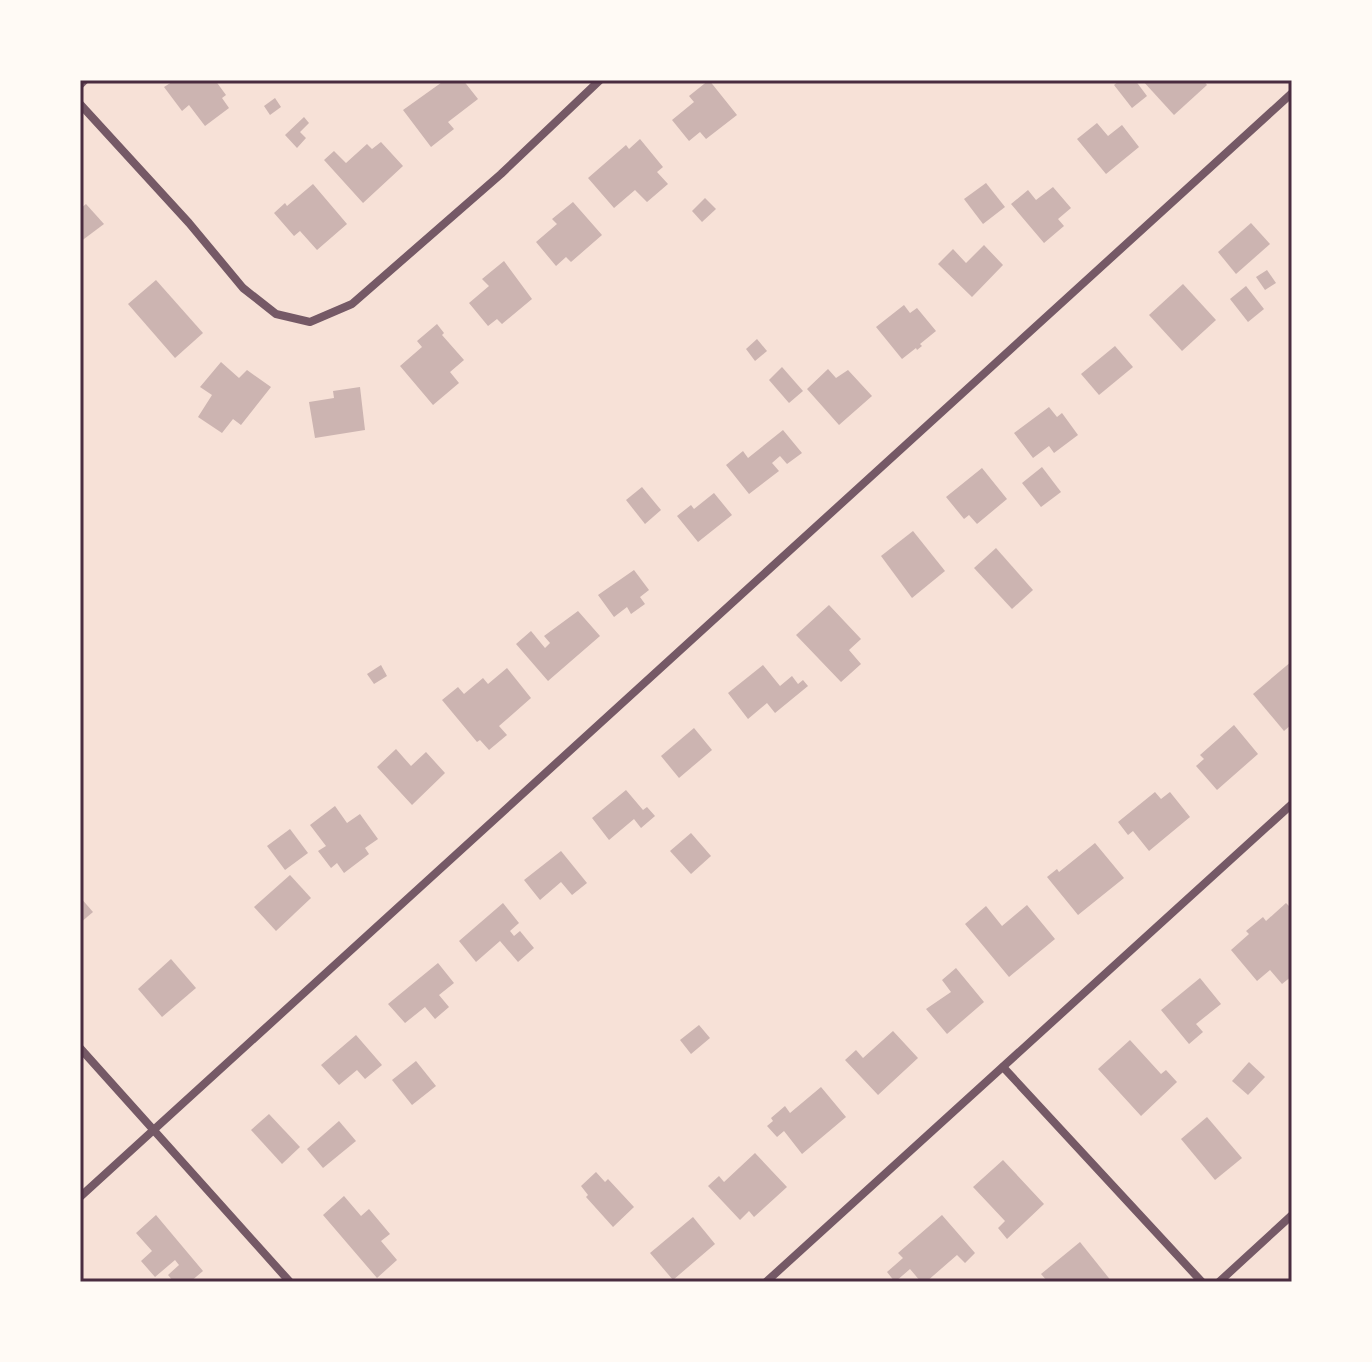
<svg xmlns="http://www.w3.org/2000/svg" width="1372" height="1362" font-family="'Public Sans',sans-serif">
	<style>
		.building { fill: #ccb4b1 }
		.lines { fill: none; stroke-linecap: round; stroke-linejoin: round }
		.minor { stroke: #755966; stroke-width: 8 }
		.neatline { fill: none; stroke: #4a2c40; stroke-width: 3 }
	</style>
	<rect width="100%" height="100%" fill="#f7e1d7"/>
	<g class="building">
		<path d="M175 80H215L226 95 222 98 229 108 205 126 189 105 182 111 164 87Z"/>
		<path d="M445 80H463L478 99 448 122 454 129 431 147 403 110Z"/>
		<path d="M709 80 737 115 706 139 700 132 689 141 672 120 694 102 689 96Z"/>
		<path d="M1120 80H1135L1147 96 1132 108 1114 85Z"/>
		<path d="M1142 80H1203L1207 85 1174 115Z"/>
		<path d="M275 98 281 107 270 115 264 106Z"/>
		<path d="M304 117 309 123 300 132 306 138 297 148 285 135Z"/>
		<path d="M1097 123 1108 136 1122 125 1139 147 1106 174 1077 139Z"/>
		<path d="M640 139 663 167 657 172 668 184 647 202 635 190 614 208 588 178 626 145 629 149Z"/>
		<path d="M381 142 403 166 363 203 324 160 334 151 346 163 367 144 372 149Z"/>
		<path d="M986 183 1005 207 983 224 964 199Z"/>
		<path d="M313 184 347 224 317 250 300 231 294 236 274 213 285 203 287 206Z"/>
		<path d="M1053 187 1071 208 1058 219 1064 226 1044 243 1011 204 1028 190 1036 200Z"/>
		<path d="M705 198 716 209 702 222 692 211Z"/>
		<path d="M573 202 602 235 571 262 566 257 556 266 536 242 557 224 552 219Z"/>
		<path d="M86 204 104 224 80 242V209Z"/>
		<path d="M1251 223 1270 244 1236 274 1218 252Z"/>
		<path d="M984 245 1003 265 972 297 938 264 953 249 966 263Z"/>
		<path d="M504 261 532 299 502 324 497 319 488 326 469 303 489 286 482 279Z"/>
		<path d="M1267 270 1276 283 1265 290 1256 277Z"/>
		<path d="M156 280 203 333 175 358 128 304Z"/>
		<path d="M1183 284 1216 320 1182 351 1149 315Z"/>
		<path d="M1246 286 1264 309 1248 322 1230 299Z"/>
		<path d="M904 305 910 313 917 308 936 331 920 344 922 346 917 350 916 348 902 359 876 327Z"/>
		<path d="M437 324 444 333 442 335 464 360 450 372 459 383 433 405 400 366 422 347 417 341Z"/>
		<path d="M757 339 767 351 755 361 746 349Z"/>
		<path d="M1115 346 1133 367 1099 395 1081 374Z"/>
		<path d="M221 362 239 378 247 370 271 387 241 425 233 419 222 433 198 417 212 395 200 387Z"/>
		<path d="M782 367 803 391 789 403 769 380Z"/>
		<path d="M828 369 836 378 848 370 872 396 839 425 807 389Z"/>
		<path d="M360 387 365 430 315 438 309 402 334 398 333 391Z"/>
		<path d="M1049 407 1057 417 1062 413 1078 435 1054 453 1049 446 1033 458 1014 433Z"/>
		<path d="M783 430 802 453 787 464 780 456 772 463 779 471 749 494 726 465 743 451 748 458Z"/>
		<path d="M1042 467 1061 492 1041 507 1022 483Z"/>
		<path d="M982 468 1007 499 977 524 969 515 964 519 946 497Z"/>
		<path d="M642 487 661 510 645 524 626 500Z"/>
		<path d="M714 493 732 515 698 542 677 516 691 505 694 509Z"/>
		<path d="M913 531 945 571 912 598 881 556Z"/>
		<path d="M996 548 1033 590 1012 609 974 568Z"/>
		<path d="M634 570 649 590 640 597 645 604 631 614 627 607 614 617 598 595Z"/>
		<path d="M829 605 861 639 849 650 861 664 841 682 796 635Z"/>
		<path d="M578 611 600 636 548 681 516 644 531 631 545 648 550 643 544 636Z"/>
		<path d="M1292 661V724L1284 731 1253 694Z"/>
		<path d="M381 665 387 676 374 684 367 674Z"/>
		<path d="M763 665 780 686 792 676 798 684 803 680 808 686 775 713 767 703 748 719 728 693Z"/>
		<path d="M507 668 531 698 499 726 507 735 489 750 480 740 477 742 442 700 458 687 464 694 483 678 488 684Z"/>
		<path d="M1234 725 1258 754 1217 790 1196 766 1204 759 1200 755Z"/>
		<path d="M694 728 712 750 679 778 661 756Z"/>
		<path d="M396 749 411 766 426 752 445 773 412 805 377 767Z"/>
		<path d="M626 790 643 810 647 807 655 816 641 828 634 819 609 840 592 818Z"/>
		<path d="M1155 792 1161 799 1170 792 1190 817 1149 851 1133 831 1128 835 1118 822Z"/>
		<path d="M335 806 347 823 360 814 378 839 365 848 369 854 344 873 337 863 331 868 318 851 326 846 310 825Z"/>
		<path d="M290 829 308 853 285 870 267 846Z"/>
		<path d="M691 833 711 856 691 874 670 851Z"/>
		<path d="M1095 843 1124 878 1078 915 1047 877 1057 869 1059 872Z"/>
		<path d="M561 851 587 883 572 895 561 882 540 900 524 880Z"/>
		<path d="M290 875 311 898 276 931 254 907Z"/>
		<path d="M80 897 93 912 80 923Z"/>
		<path d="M503 903 519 923 510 931 514 936 520 931 534 948 518 962 500 941 476 962 459 941Z"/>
		<path d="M1286 903 1292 909V976L1282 984 1270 970 1257 981 1231 950 1249 934 1246 931 1263 917 1266 921Z"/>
		<path d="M1027 905 1055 939 1009 977 965 924 986 906 1002 926Z"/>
		<path d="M171 959 196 988 162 1017 138 989Z"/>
		<path d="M438 963 454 983 439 995 449 1007 435 1019 425 1007 405 1023 388 1004Z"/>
		<path d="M956 968 984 1002 947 1034 926 1009 951 992 942 980Z"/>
		<path d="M1200 978 1221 1004 1196 1024 1203 1032 1189 1044 1161 1010Z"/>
		<path d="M699 1025 710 1038 691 1054 680 1040Z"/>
		<path d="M893 1031 918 1058 878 1095 845 1060 856 1050 863 1058Z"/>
		<path d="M356 1035 382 1065 365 1079 357 1070 339 1085 321 1065Z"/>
		<path d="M1130 1040 1161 1074 1166 1070 1177 1082 1141 1116 1098 1069Z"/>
		<path d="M416 1061 436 1086 412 1105 392 1080Z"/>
		<path d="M1249 1062 1265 1077 1248 1095 1232 1081Z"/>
		<path d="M821 1087 846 1117 802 1154 784 1131 777 1137 767 1126 773 1121 771 1118 785 1106 790 1113Z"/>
		<path d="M269 1114 300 1147 282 1164 251 1130Z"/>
		<path d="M1207 1117 1242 1158 1215 1180 1181 1139Z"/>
		<path d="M339 1121 356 1141 323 1168 307 1149Z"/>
		<path d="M755 1153 787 1187 754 1217 749 1211 740 1220 708 1186 719 1176 724 1182Z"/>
		<path d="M1003 1160 1044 1204 1007 1239 998 1228 1005 1221 973 1187Z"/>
		<path d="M596 1172 605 1182 608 1179 634 1207 613 1227 586 1197 588 1195 581 1186Z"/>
		<path d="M344 1196 361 1216 369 1209 390 1234 381 1241 397 1260 377 1278 323 1215Z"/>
		<path d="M156 1215 203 1271 190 1282H174L168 1275 179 1265 175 1260 155 1277 141 1261 152 1251 136 1233Z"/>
		<path d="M942 1215 975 1253 965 1263 957 1255 926 1282H921L910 1269 895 1282 887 1272 903 1258 898 1253Z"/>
		<path d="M693 1217 715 1244 673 1280 650 1253Z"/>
		<path d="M1080 1242 1112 1282H1048L1041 1274Z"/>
	</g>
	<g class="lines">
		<g class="minor">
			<path d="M80 85 85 80"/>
			<path d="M80 104 189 223 243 288 276 314 310 322 352 304 501 174 600 80"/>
			<path d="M80 1048 290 1282"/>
			<path d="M1003 1067 1202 1282"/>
			<path d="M80 1197 1292 93"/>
			<path d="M766 1282 1292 804"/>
			<path d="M1219 1282 1292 1215"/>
		</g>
	</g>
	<rect width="1372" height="1362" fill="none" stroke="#fffaf5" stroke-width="164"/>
	<rect x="82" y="82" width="1208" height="1198" class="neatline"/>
</svg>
